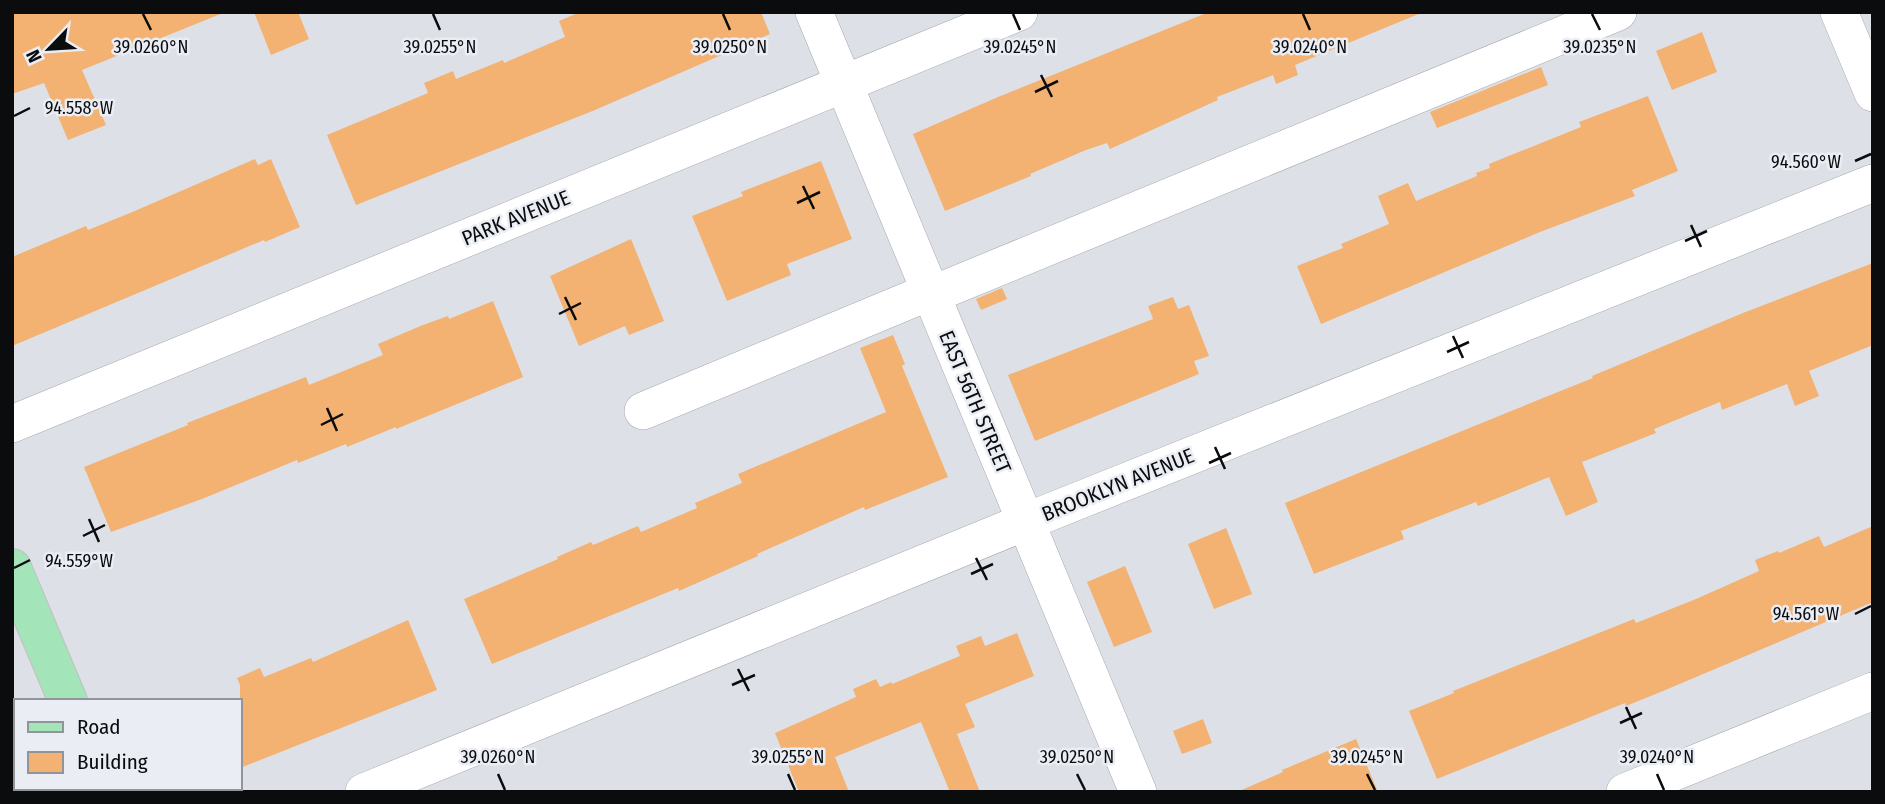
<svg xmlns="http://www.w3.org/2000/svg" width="1885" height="804" font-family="'Fira Sans Condensed',sans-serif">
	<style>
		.building { fill: #f3b172 }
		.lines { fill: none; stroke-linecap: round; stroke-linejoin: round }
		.minor-casing { stroke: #a6a9af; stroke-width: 38 }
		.major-casing { stroke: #c0c0c0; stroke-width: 40 }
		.minor { stroke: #fff; stroke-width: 37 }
		.major { stroke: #a3e5b8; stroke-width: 38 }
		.ticks { fill: none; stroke: #0b0c0e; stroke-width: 2.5 }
		.labels { text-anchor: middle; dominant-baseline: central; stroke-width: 5; stroke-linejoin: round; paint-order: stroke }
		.street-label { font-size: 21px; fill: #0b0c0e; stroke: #eaeef4 }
		.ticks-label { font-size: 18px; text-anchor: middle; fill: #0b0c0e; stroke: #eaeef4; stroke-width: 5; stroke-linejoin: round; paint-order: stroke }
	</style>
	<rect width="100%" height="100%" fill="#dde1e7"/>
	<g class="building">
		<path d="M12 12H222L223 13 82 70 106 125 68 140 44 83 12 94Z"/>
		<path d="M254 12H298L309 39 271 55Z"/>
		<path d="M580 12H761L770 34 595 110 356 205 327 135 428 93 424 83 453 71 456 79 503 60 504 63 565 37 559 21Z"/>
		<path d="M1209 12 1421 13 1295 65 1298 75 1276 84 1273 75 1217 97 1218 100 1110 149 1107 143 1086 150 1030 174 1031 176 945 211 913 134 998 97Z"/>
		<path d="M1702 32 1717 72 1672 90 1656 51Z"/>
		<path d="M1541 67 1548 85 1437 128 1430 112Z"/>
		<path d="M1648 96 1678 171 1632 190 1635 196 1540 232 1321 324 1297 266 1343 248 1341 244 1389 224 1378 196 1408 183 1416 201 1477 176 1476 173 1490 168 1489 164 1581 127 1579 122Z"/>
		<path d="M255 159 258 165 271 159 300 227 265 242 264 240 12 346V257L86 226 88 230 130 213Z"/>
		<path d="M821 161 852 239 787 264 791 275 727 301 692 216 743 196 741 192Z"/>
		<path d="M631 239 664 321 629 335 625 326 579 346 550 276Z"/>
		<path d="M1873 263V345L1809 371 1819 396 1795 406 1787 384 1722 410 1720 402 1654 429 1656 433 1582 462 1598 502 1566 516 1549 477 1478 506 1476 502 1401 531 1404 539 1314 574 1285 503 1543 398 1593 378 1592 376 1743 313Z"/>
		<path d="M1002 288 1007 299 981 310 976 299Z"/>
		<path d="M1173 297 1178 309 1189 305 1209 356 1194 361 1199 374 1035 441 1008 375 1153 319 1148 306Z"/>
		<path d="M493 301 523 377 396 429V427L347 447 346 444 298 463 297 460 202 499 111 532 84 467 188 425 187 423 306 377 309 385 383 355 378 344 423 325 448 316 449 319Z"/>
		<path d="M893 335 905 364 902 366 948 477 865 510 864 507 757 554 758 556 679 591 678 588 492 664 464 599 558 559 557 557 591 542 593 545 638 526 641 532 697 508 695 503 742 483 738 474 886 412 860 348Z"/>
		<path d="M1873 526V602L1663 691 1626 706 1625 703 1437 779 1409 711 1454 693 1453 691 1634 619 1636 623 1696 599 1759 571 1755 560 1778 551 1779 553 1819 536 1824 547Z"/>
		<path d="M1226 528 1252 594 1214 609 1188 544Z"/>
		<path d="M1125 566 1152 632 1114 647 1087 582Z"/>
		<path d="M408 620 437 690 240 768V685L237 678 260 668 264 677 311 658 313 662Z"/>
		<path d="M1017 633 1034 676 965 704 975 727 957 734 980 792H950L921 722 835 757 849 792H799L775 733 856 697 853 689 876 679 880 687 891 682 892 684 960 656 956 646 981 636 985 646Z"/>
		<path d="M1203 719 1212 743 1182 754 1173 731Z"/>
		<path d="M1356 739 1378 792H1237L1283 772 1282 770Z"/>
	</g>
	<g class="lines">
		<g class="minor-casing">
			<g id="minor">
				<path d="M814 12 1138 792"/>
				<path d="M1839 12 1873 93"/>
				<path d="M643 411 929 292 948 288 1618 12"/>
				<path d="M12 424 1019 12"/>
				<path d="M364 792 1025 522 1873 183"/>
				<path d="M1625 792 1873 691"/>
			</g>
		</g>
		<g class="major-casing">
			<g id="major">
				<path d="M12 568 68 701"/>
				<path d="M104 788 105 792"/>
			</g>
		</g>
		<use href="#minor" class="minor"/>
		<use href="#major" class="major"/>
	</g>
	<path class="ticks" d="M143 14 151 30M433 14 440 30M723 14 730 30M1013 14 1020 30M1303 14 1310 30M1592 14 1600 30M1041 75 1052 97M1035 92 1058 81M14 116 30 108M1855 161 1871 154M803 186 814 209M797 203 820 192M1691 225 1701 247M1685 241 1707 231M565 297 576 320M559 314 581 303M1453 336 1463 358M1447 352 1469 342M327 408 337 431M321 425 343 414M1215 447 1225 469M1209 463 1231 453M89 519 99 542M83 536 105 525M976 558 987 580M14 568 30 560M971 574 993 564M1855 614 1871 606M738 669 749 691M732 685 755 675M1626 707 1636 729M1620 723 1642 713M498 774 505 790M788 774 795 790M1077 774 1085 790M1367 774 1375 790M1657 774 1664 790"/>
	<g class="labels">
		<g class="street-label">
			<text transform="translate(516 218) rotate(-22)">PARK AVENUE</text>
			<text transform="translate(975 402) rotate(67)">EAST 56TH STREET</text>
			<text transform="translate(1118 485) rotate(-22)">BROOKLYN AVENUE</text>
		</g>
	</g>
	<g class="ticks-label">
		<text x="151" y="53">39.0260°N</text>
		<text x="440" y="53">39.0255°N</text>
		<text x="1020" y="53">39.0245°N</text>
		<text x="1310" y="53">39.0240°N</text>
		<text x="1600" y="53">39.0235°N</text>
		<text x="730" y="53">39.0250°N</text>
		<text x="79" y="114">94.558°W</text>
		<text x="1806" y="168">94.560°W</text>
		<text x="79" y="567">94.559°W</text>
		<text x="1806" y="620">94.561°W</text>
		<text x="498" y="763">39.0260°N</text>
		<text x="788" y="763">39.0255°N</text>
		<text x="1077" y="763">39.0250°N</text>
		<text x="1367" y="763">39.0245°N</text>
		<text x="1657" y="763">39.0240°N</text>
	</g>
	<rect width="1885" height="804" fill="none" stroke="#0b0c0e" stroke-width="28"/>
	<rect x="14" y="699" width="228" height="91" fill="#eaeef4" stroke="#919498" stroke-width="2"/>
	<rect x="28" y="722" width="35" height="10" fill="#a3e5b8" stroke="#919498" stroke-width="2"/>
	<text x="77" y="734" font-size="21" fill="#0b0c0e">Road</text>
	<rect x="28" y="752" width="35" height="21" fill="#f3b172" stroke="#919498" stroke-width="2"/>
	<text x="77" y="769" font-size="21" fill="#0b0c0e">Building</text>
	<g transform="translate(49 49) rotate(245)" stroke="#eaeef4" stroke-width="5" paint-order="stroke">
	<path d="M0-5L12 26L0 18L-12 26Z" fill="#0b0c0e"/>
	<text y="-10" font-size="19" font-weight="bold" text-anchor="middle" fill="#0b0c0e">N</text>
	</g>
</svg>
